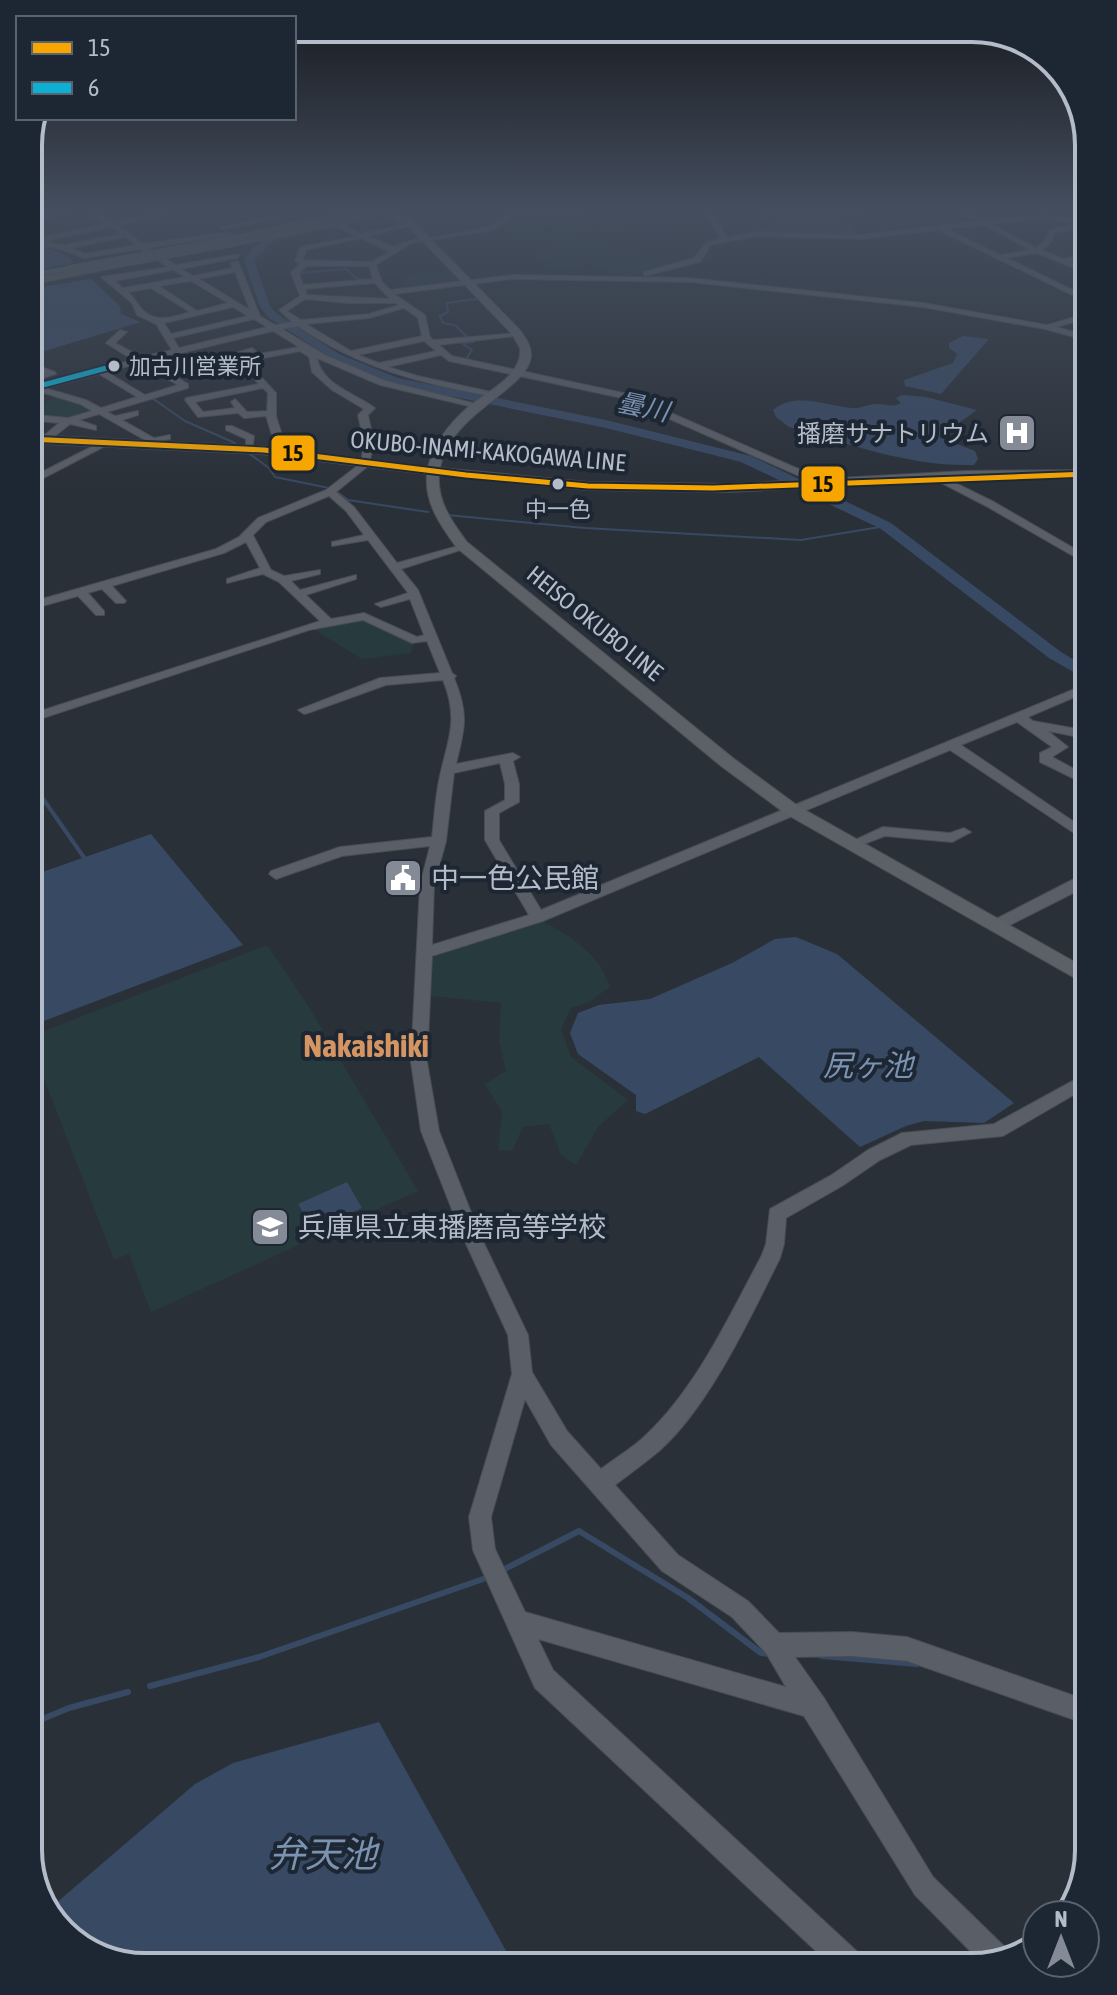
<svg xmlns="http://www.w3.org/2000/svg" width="1117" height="1995" font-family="'Asap Condensed','Noto Sans JP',sans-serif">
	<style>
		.green { fill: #273a3e }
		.water { fill: #384963 }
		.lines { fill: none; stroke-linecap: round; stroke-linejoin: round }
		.stream-far3 { stroke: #384963; stroke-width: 2 }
		.stream-far2 { stroke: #384963; stroke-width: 3 }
		.stream-far1 { stroke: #384963; stroke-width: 4 }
		.stream { stroke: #384963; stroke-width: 6 }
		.river { fill: #384963; fill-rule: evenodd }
		.minor-casing { stroke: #484c53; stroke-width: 2 }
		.major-casing { stroke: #484c55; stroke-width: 2 }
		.highway-casing { stroke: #474c53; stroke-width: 2 }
		.minor { fill: #5a5e66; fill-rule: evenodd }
		.major { fill: #5c6168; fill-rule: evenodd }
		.highway { fill: #5a5d60; fill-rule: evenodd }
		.highway-bridge-casing { stroke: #474c53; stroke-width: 12; stroke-linecap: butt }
		.highway-bridge { stroke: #5a5d60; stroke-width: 11 }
		.bus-1-casing { stroke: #1d2633; stroke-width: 9 }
		.bus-2-casing { stroke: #1d2633; stroke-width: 9 }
		.bus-1 { stroke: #f7a600; stroke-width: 5 }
		.bus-2 { stroke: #0dafd3; stroke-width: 5 }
		.bus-dot { fill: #b4bcc9; stroke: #1d2633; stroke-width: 3 }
		.labels { text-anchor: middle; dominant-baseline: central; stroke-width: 8; stroke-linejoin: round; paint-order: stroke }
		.far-bus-label { font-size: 22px; fill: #b4bcc9; stroke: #1d2633; text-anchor: start }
		.far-poi-label { font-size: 24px; fill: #b4bcc9; stroke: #1d2633; text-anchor: end }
		.far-street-label { font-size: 24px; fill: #b4bcc9; stroke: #1d2633 }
		.far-water-label { font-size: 26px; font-style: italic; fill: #7c92b1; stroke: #1d2633 }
		.poi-label { font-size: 28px; fill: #b4bcc9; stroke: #1d2633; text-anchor: start }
		.water-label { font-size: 30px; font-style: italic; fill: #7c92b1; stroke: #1d2633 }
		.quarter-label { font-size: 32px; font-weight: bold; fill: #d59563; stroke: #1d2633 }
		.near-water-label { font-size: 36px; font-style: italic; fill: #7c92b1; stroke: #1d2633 }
		.rim { fill: none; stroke: #b4bcc9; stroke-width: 4 }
		.line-badge { stroke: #1d2633; stroke-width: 3 }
		.pale-badge-label { font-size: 22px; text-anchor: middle; font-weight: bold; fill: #111 }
	</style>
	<rect width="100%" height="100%" fill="#2a3038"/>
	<g class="green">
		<path d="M426 207H515L502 219 468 221 451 216 423 222 436 215Z"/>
		<path d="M618 207H680L677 209 699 233 660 222 617 234 593 229 569 233 546 228 540 231 594 241 647 258 688 260 624 278 602 269 595 263 553 269 547 266 552 262 545 257 529 255 569 249 554 243 511 241 512 237 506 231 510 225 506 222 512 221 510 218 522 214Z"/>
		<path d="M75 212 92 216 45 226 50 230 42 233 52 231 59 234 28 241V222Z"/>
		<path d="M448 271 460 283 410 289 400 276Z"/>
		<path d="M54 397 79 404 92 412 69 419 28 415Z"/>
		<path d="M358 620 370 621 414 643 411 653 362 659 313 629Z"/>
		<path d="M540 920C571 936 599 953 610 987L589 1002 571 1008 561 1029 571 1057 628 1100 598 1127 576 1165 561 1155 549 1124 523 1127 512 1151 498 1150 502 1112 485 1084 506 1071 499 1041 501 1003 430 996V958Z"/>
		<path d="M267 945 309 1007 418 1191 151 1312 129 1254 114 1260 28 1037Z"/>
	</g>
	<g class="water">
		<path d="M895 207 899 211 845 218 858 235 761 232 769 227 770 223 753 208Z"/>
		<path d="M28 246C45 249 63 249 74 263L28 271Z"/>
		<path d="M91 279 120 306 121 314 141 322 28 356V289Z"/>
		<path d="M963 336 989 339 941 394 905 386 904 380 953 363 957 354 949 348V343Z"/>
		<path d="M902 395 926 397 977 410 939 437 975 451 978 459 974 465C911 467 850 444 789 427L776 417 773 410C796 391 826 406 852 408 861 409 868 404 877 404 886 404 893 408 901 403L896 398Z"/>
		<path d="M151 834 243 945 36 1024 28 1008V877Z"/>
		<path d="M796 937 837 954 1014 1103 984 1123 924 1121 906 1126 860 1147 759 1057 645 1114 636 1111V1095L578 1054 570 1033 578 1013 599 1005 650 999 732 963 775 939Z"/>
		<path d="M347 1182 362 1208 313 1230 298 1204Z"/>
		<path d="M379 1722 515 1967H138L81 1947 48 1910 195 1784 233 1763Z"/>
	</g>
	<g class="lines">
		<g class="stream-far3">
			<path d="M298 273 346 269 357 279 369 280"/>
			<path d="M470 340 455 325 443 323 440 316 448 312 447 303 476 299"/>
			<path d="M464 362 472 350 462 343 473 342"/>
			<path d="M152 398 185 421 235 443"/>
			<path d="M247 452 269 468 275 477 329 488"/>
			<path d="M336 491 348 500 428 512"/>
			<path d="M447 515 585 528 801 540 886 526"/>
		</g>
		<path class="stream-far2" d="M28 778 40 795"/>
		<path class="stream-far1" d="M39 793 85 859"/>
		<g class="stream">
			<path d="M501 1571 579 1531 688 1598 761 1653 770 1654"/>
			<path d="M822 1656 917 1664"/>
			<path d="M150 1686 259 1657 489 1577"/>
			<path d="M28 1725 69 1708 128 1692"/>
		</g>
		<path class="river" d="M269 207H279L291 224 254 260 270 306 277 314 339 354 398 378 606 420 751 456 891 523 1061 652 1089 669V681L1049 658 881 529 741 462 606 428 391 384 331 358 269 318 260 307 244 260 253 248 281 224 278 215Z"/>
		<g class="minor-casing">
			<g id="minor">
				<path d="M77 207H92L89 209 113 222 184 207H199L118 225 143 244 227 232 238 238 236 241 226 236 148 248 176 265 240 254 237 258 181 269 193 276 233 268 231 263 238 261 260 316 275 325 292 322 279 310 300 296 291 273 300 264 295 261 300 247 356 236 335 226 265 241 263 238 364 216 366 219 343 225 361 233 413 223V225L368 236 393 247C429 229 487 243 513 207H520L517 211 567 212 603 207 610 209 567 216 515 215 501 226 487 231 412 243 376 265 382 282 390 290 512 275 690 278 923 303 1047 325 1089 313V318L1056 327 1089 336V341L1045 329 923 307 690 282 512 279 394 294 425 315 430 337 433 340 518 333 522 335 439 345 452 356 628 394 826 481V485L822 486 622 398 449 361 441 355 388 367 418 376 496 393 492 396C421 384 357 367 298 326L282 329 325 355 386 381 481 405 477 408 380 385 317 358C322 385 355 393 375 408L368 415 374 443 370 460 373 462 336 492 354 507 397 563 465 544 470 547 401 569 418 590 452 673 456 676 454 678C469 714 465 728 456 764L513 753 520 757 513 761 519 784V802L499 813V840L541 910 1089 683V691L1028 717 1033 721 1089 731V739L1048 731 1068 747 1052 757 1089 777V786L1040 762V753L1052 747 1017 722 961 745 1089 832V843L950 750 543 921 432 956 427 1062 439 1131 480 1235 528 1335 532 1372 567 1431 601 1469C615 1458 633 1448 646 1435 697 1387 728 1318 761 1257L766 1244 770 1209 830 1176 868 1150 902 1133 994 1124 1089 1072V1086L1003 1136 911 1145 880 1160 842 1186 786 1218 784 1244 780 1258C750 1318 709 1407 659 1451 645 1463 629 1474 615 1485L678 1555 748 1601 779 1633 852 1632 907 1637 1089 1701V1725L907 1661 852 1656 795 1657 824 1698 933 1877 1009 1951 1011 1958 983 1964 915 1895 804 1716 538 1639 553 1670 863 1957 867 1967H833L535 1688 473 1550 469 1517 512 1374 508 1335 462 1235 421 1131 411 1062 420 885 430 846 342 856 276 879 269 874 271 871 340 847 432 837C434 820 435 803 438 786 445 744 461 724 443 680L386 685 308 713 304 714 298 710 380 678 440 673 427 641 412 643 363 620 309 630 28 723V715L320 621 279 582 263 574 227 583V579L260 568 246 542 224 553 112 586 126 601 124 603H116L102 589 88 593 104 611V615H96L78 596 28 610V603L216 549 239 537 258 518 326 490 361 463 364 443 358 415 364 409 332 390 312 372 309 357 300 351 264 358 250 365 276 393V416L286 448 282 454 274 452 276 448 266 416 244 418 238 413 198 417 185 400 186 398 259 384 242 366V362L259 354 299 347 273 331 148 361 168 373 252 348 256 351 175 376 188 384V388L107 412 115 416 138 411V415L122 420 154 438 170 435V439L150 443 99 414 79 420 96 426V430L70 424 46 443H40V439L59 423 28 420V414L68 418 92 411 80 404 34 390 28 392V386L133 360 106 343 120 330 127 332 115 343 141 357 172 350 156 324 137 315 132 303 101 277 168 267 140 249 84 258 60 249 28 244V240L106 224 82 211 28 222V218ZM111 227 121 234 64 245 42 242ZM125 237 136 245 85 254 71 248ZM362 238 389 252 371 262 303 260 306 250ZM307 266H369L373 279 303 285 299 273ZM173 270 185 277 123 288 115 281ZM235 272 250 310 199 279ZM191 281 228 303 197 311 159 286ZM375 283 390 299 307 295 305 289ZM151 288 190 312C175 316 158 323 145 312 139 308 136 299 128 292ZM305 299 347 303H396L399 305 369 314 301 320 287 311ZM233 307 248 316 171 334 164 323ZM404 308 418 318 422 336 351 351 306 324 369 318ZM254 319 267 327 179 348 173 338ZM424 341 436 351 379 363 358 355ZM139 363 178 385 145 395 107 372ZM99 374 137 397 101 408 86 400 45 388ZM263 388 268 393 267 411 247 412 235 399 231 402 235 408 203 412 195 402ZM329 496 346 511 364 535 332 542V546L368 540 408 593 375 604 381 607 410 599 424 635 417 637 364 613 331 619 306 595 356 579V575L300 590 291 581 320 574V570L284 576 271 570 253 535 266 522ZM500 763 505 784V800L485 811V840L529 915 432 945 434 885 446 841 454 773ZM525 1399 551 1445 662 1571 732 1617 766 1653 786 1687 525 1612 495 1549 491 1517Z"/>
				<path d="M704 207H711L727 238 756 232 861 235 978 221 953 207H962L986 221 1043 214 1080 221 1072 208 1089 207V210H1080L1089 227 1055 232 1052 241 1042 250 1063 259 1089 253V257L1070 262 1089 269V274L1036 253 1007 258 1089 298V303L938 230 861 239 756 236 711 245 700 262 644 276V272L694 258 707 242 720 239ZM1043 218 1074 224 1050 230 1046 239 1036 248 992 224ZM984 225 1030 250 1000 255 947 229Z"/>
				<path d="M271 216 273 219 223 229 220 227Z"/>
				<path d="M86 264 89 268 28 277V273Z"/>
				<path d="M28 362 55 372 56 374 33 381V377L44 374 28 367Z"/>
				<path d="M226 426H232L254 436 252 451H246V439L226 430Z"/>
				<path d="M101 442 109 444 28 486V479Z"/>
				<path d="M935 473 994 502 1089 557V565L986 506 932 478V474Z"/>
				<path d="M883 827 950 833 964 828 971 832 952 842 885 836 851 849 844 845Z"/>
				<path d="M1089 875V885L1000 930 995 931 987 926 990 922 1072 880Z"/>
			</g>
		</g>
		<g class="major-casing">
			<path id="major" d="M364 207C383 207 397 213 414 222L519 329C525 337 532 346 531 357 526 391 451 412 440 468L588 482 730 484 966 471 1089 470V478L966 479 730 492 588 490 439 475C437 501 452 522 467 542L733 758 798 806 1089 970V986L786 814 721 766 457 548C441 526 424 503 427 474L261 454 28 443V435L261 446 428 467C434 443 449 424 467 408 485 392 523 377 520 348L511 333 408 226Z"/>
		</g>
		<g class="highway-casing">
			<path id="highway" d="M96 266 102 269 100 271 28 285V279Z"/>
		</g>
		<use href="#minor" class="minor"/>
		<use href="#major" class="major"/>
		<use href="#highway" class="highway"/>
		<g class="highway-bridge-casing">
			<path id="highway-bridge" d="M69 271 233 241 391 207"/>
		</g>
		<use href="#highway-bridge" class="highway-bridge"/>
		<g class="bus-1-casing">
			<path id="bus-1" d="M28 439 264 450 466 475 588 486 713 488 1089 474"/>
		</g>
		<g class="bus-2-casing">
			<path id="bus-2" d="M28 389 114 366"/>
		</g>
		<use href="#bus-1" class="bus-1"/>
		<use href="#bus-2" class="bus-2"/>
	</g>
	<linearGradient id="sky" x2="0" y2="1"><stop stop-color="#171a1f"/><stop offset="0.43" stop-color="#444e5e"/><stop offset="1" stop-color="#444e5e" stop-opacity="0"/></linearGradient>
	<rect width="1117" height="487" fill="url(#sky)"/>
	<defs>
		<g id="hospital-square" transform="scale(2)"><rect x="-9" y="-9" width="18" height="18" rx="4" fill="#848b96" stroke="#1d2633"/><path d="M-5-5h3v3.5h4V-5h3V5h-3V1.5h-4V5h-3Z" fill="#fff"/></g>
		<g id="civic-square" transform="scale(2)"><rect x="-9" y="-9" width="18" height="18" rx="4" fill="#848b96" stroke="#1d2633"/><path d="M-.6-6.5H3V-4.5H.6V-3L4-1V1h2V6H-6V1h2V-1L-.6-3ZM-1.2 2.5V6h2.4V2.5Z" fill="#fff"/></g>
		<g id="school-square" transform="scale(2)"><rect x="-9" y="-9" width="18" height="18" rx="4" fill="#848b96" stroke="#1d2633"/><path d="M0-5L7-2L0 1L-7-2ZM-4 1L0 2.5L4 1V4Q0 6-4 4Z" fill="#fff"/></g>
	</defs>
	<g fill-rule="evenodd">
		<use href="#hospital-square" x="1017" y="433"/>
		<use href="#civic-square" x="403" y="878"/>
		<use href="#school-square" x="270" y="1227"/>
	</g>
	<g class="bus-dot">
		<circle cx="114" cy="366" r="7"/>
		<circle cx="558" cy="484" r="7"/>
	</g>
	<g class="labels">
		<g class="far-bus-label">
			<text x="129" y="366">加古川営業所</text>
			<text x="558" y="509" text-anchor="middle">中一色</text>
		</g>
		<g class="far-poi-label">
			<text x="989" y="433">播磨サナトリウム</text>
		</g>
		<g class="far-street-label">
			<text transform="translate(488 451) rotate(5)">OKUBO-INAMI-KAKOGAWA LINE</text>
			<text transform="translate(595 623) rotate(39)">HEISO OKUBO LINE</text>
		</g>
		<g class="far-water-label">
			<text transform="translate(643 407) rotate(12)">曇川</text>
		</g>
		<g class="poi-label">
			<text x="431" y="878">中一色公民館</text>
			<text x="298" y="1227">兵庫県立東播磨高等学校</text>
		</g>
		<g class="water-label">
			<text x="868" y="1065">尻ヶ池</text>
		</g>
		<g class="quarter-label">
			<text x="366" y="1045">Nakaishiki</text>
		</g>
		<g class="near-water-label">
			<text x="323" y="1854">弁天池</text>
		</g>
	</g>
	<path d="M0 0H1117V1995H0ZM145 42H972A103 103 0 0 1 1075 145V1850A103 103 0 0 1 972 1953H145A103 103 0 0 1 42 1850V145A103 103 0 0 1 145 42Z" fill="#1d2633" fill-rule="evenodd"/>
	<path class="rim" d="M145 42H972A103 103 0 0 1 1075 145V1850A103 103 0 0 1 972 1953H145A103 103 0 0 1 42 1850V145A103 103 0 0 1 145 42Z"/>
	<g class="line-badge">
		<rect x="270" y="434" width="46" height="38" rx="8" fill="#f7a600"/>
		<rect x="800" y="465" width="46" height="38" rx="8" fill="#f7a600"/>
	</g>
	<g class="pale-badge-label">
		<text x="293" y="461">15</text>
		<text x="823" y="492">15</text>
	</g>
	<rect x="16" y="16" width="280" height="104" fill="#1d2633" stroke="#59626f" stroke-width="2"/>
	<rect x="32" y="42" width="40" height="12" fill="#f7a600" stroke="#59626f" stroke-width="2"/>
	<text x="88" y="56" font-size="24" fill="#b4bcc9">15</text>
	<rect x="32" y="82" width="40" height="12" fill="#0dafd3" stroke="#59626f" stroke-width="2"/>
	<text x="88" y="96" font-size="24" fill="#b4bcc9">6</text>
	<g transform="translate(1061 1939)"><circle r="38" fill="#1d2633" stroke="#59626f" stroke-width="2"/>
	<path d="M0-6L14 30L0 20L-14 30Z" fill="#848b96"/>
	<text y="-12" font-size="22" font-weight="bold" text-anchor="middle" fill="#b4bcc9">N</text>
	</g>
</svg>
